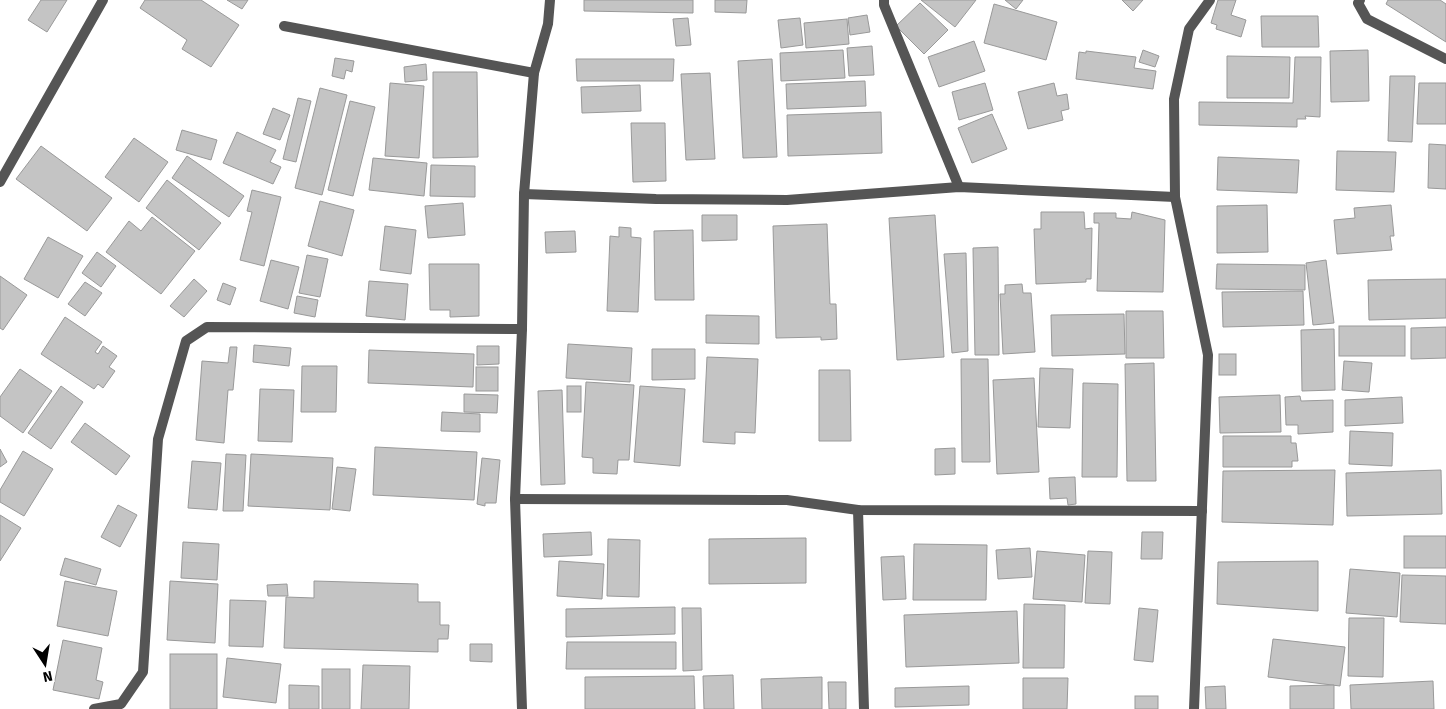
<svg xmlns="http://www.w3.org/2000/svg" width="1446" height="709" font-family="'Fira Sans',sans-serif">
	<style>
		.building { fill: #c4c4c4; stroke: #999 }
		.lines { fill: none; stroke-linecap: round; stroke-linejoin: round }
		.minor { stroke: #555; stroke-width: 10 }
	</style>
	<rect width="100%" height="100%" fill="#fff"/>
	<g class="building">
		<path d="M41 0H67L47 32 28 20Z"/>
		<path d="M145 0H201L239 25 211 67 182 49 187 40 140 8Z"/>
		<path d="M227 0H248L242 9Z"/>
		<path d="M584 0H693V13L584 11Z"/>
		<path d="M715 0H747L746 13 715 12Z"/>
		<path d="M921 0H976L955 27Z"/>
		<path d="M1005 0H1023L1016 9Z"/>
		<path d="M1122 0H1143L1133 11Z"/>
		<path d="M1218 0H1236L1231 15 1246 20 1241 37 1216 29 1217 25 1211 23Z"/>
		<path d="M1388 0H1440L1446 4V42L1386 4Z"/>
		<path d="M920 3 948 30 924 54 896 26Z"/>
		<path d="M994 4 1057 22 1046 60 984 43Z"/>
		<path d="M867 15 870 32 850 35 848 18Z"/>
		<path d="M1261 16H1318L1319 47H1262Z"/>
		<path d="M688 18 691 45 676 46 673 19Z"/>
		<path d="M800 18 803 45 781 48 778 20Z"/>
		<path d="M847 19 849 44 806 48 804 23Z"/>
		<path d="M974 41 985 71 939 87 928 57Z"/>
		<path d="M872 46 874 75 849 76 847 48Z"/>
		<path d="M843 50 845 78 781 81 780 53Z"/>
		<path d="M1143 50 1159 56 1155 67 1139 62Z"/>
		<path d="M1368 50 1369 101 1331 102 1330 51Z"/>
		<path d="M1086 51 1136 57 1134 68 1156 71 1153 89 1076 79 1079 52 1086 53Z"/>
		<path d="M1227 56 1290 57 1289 98H1227Z"/>
		<path d="M1295 57H1321L1320 117 1305 116 1306 119H1297V127L1199 125V102L1293 103Z"/>
		<path d="M335 58 354 61 352 72 346 70 344 79 332 76Z"/>
		<path d="M576 59H674L673 81H577Z"/>
		<path d="M772 59 777 157 743 158 738 61Z"/>
		<path d="M426 64 427 80 405 82 404 67Z"/>
		<path d="M433 72H477L478 157 433 158Z"/>
		<path d="M710 73 715 159 686 160 681 74Z"/>
		<path d="M1390 76H1415L1412 142 1388 141Z"/>
		<path d="M865 81 866 106 787 109 786 84Z"/>
		<path d="M390 83 424 86 419 158 385 156Z"/>
		<path d="M985 83 993 110 959 120 952 92Z"/>
		<path d="M1054 83 1057 96 1067 94 1069 109 1061 111 1063 120 1028 129 1018 92Z"/>
		<path d="M1419 83H1446V124H1417Z"/>
		<path d="M640 85 641 111 582 113 581 87Z"/>
		<path d="M320 88 347 95 322 195 295 188Z"/>
		<path d="M298 98 311 101 296 162 283 159Z"/>
		<path d="M350 101 375 107 353 196 328 190Z"/>
		<path d="M273 108 290 115 280 140 263 134Z"/>
		<path d="M881 112 882 153 788 156 787 115Z"/>
		<path d="M992 114 1007 149 972 163 958 128Z"/>
		<path d="M631 123H665L666 181 633 182Z"/>
		<path d="M182 130 217 140 211 160 176 150Z"/>
		<path d="M237 132 276 150 270 162 281 167 273 184 223 163Z"/>
		<path d="M134 138 168 162 139 202 105 177Z"/>
		<path d="M1429 144 1446 145V189L1428 188Z"/>
		<path d="M41 146 112 198 87 231 16 179Z"/>
		<path d="M1337 151 1396 152 1394 192 1336 190Z"/>
		<path d="M187 156 244 196 229 217 172 178Z"/>
		<path d="M1218 157 1299 160 1297 193 1217 190Z"/>
		<path d="M373 158 427 163 424 196 369 190Z"/>
		<path d="M431 165 475 166V197L430 196Z"/>
		<path d="M167 180 221 223 199 250 146 208Z"/>
		<path d="M252 190 281 197 264 266 240 260 252 212 247 211Z"/>
		<path d="M320 201 354 210 342 256 308 246Z"/>
		<path d="M463 203 465 235 428 238 425 206Z"/>
		<path d="M1267 205 1268 252 1217 253V206Z"/>
		<path d="M1391 205 1394 236H1390L1392 250 1337 254 1334 220 1355 218 1354 208Z"/>
		<path d="M1041 212H1084L1085 229 1092 228 1091 279H1086V282L1036 284 1034 229H1041Z"/>
		<path d="M1132 212 1165 220 1163 292 1097 291 1099 223H1094V213H1116V218L1131 219Z"/>
		<path d="M702 215H737V240L702 241Z"/>
		<path d="M935 215 944 357 897 360 889 218Z"/>
		<path d="M152 217 195 251 161 294 106 252 129 221 141 231Z"/>
		<path d="M827 224 830 304H836L837 339 821 340V337L776 338 773 226Z"/>
		<path d="M385 226 416 230 411 274 380 270Z"/>
		<path d="M619 227 631 228V237L641 238 638 312 607 311 610 236 619 237Z"/>
		<path d="M693 230 694 300H655L654 231Z"/>
		<path d="M575 231 576 252 546 253 545 232Z"/>
		<path d="M48 237 83 256 58 298 24 279Z"/>
		<path d="M998 247 999 355H975L973 248Z"/>
		<path d="M97 252 116 266 101 287 82 273Z"/>
		<path d="M966 253 968 351 952 353 944 254Z"/>
		<path d="M307 255 328 259 320 297 299 293Z"/>
		<path d="M271 260 299 267 288 309 260 301Z"/>
		<path d="M1326 260 1334 323 1313 325 1306 263Z"/>
		<path d="M429 264H479V316L450 317V310H430Z"/>
		<path d="M1217 264 1305 265V290L1216 289Z"/>
		<path d="M0 276 27 295 3 330 0 328Z"/>
		<path d="M194 279 207 291 184 317 170 306Z"/>
		<path d="M1446 279V318L1369 320 1368 280Z"/>
		<path d="M369 281 408 284 405 320 366 316Z"/>
		<path d="M85 282 102 293 85 316 68 304Z"/>
		<path d="M223 283 236 288 230 305 217 300Z"/>
		<path d="M1022 284 1023 293H1031L1035 352 1003 354 1000 294H1005V285Z"/>
		<path d="M1303 291 1304 325 1223 327 1222 292Z"/>
		<path d="M297 296 318 300 315 317 294 313Z"/>
		<path d="M1126 311H1163L1164 358H1126Z"/>
		<path d="M1124 314 1125 354 1052 356 1051 315Z"/>
		<path d="M706 315 759 316V344L706 343Z"/>
		<path d="M65 317 102 342 95 352 98 354 103 346 117 356 109 367 115 371 103 388 98 384 94 389 41 354Z"/>
		<rect x="1339" y="326" width="66" height="30"/>
		<path d="M1446 327V358L1411 359V328Z"/>
		<path d="M1334 329 1335 390 1302 391 1301 330Z"/>
		<path d="M568 344 632 348 630 382 566 378Z"/>
		<path d="M254 345 291 348 289 366 253 362Z"/>
		<path d="M477 346H499V364L477 365Z"/>
		<path d="M230 347H237L233 390H228L224 443 196 440 202 361 228 363Z"/>
		<path d="M652 349H695V379L652 380Z"/>
		<path d="M369 350 474 354 473 387 368 383Z"/>
		<rect x="1219" y="354" width="17" height="21"/>
		<path d="M707 357 758 359 755 433 735 432V444L703 442Z"/>
		<path d="M961 359H988L990 462H962Z"/>
		<path d="M1344 361 1372 363 1369 392 1342 390Z"/>
		<path d="M1154 363 1156 481H1127L1125 364Z"/>
		<path d="M302 366H337L336 412H301Z"/>
		<rect x="476" y="367" width="22" height="24"/>
		<path d="M1040 368 1073 369 1070 428 1038 427Z"/>
		<path d="M20 369 52 391 23 433 0 416V397Z"/>
		<path d="M819 370H850L851 441H819Z"/>
		<path d="M1034 378 1039 472 997 474 993 380Z"/>
		<path d="M586 382 634 385 629 460H618L617 474 593 473V458L582 457Z"/>
		<path d="M1083 383 1118 384 1117 477H1082Z"/>
		<path d="M61 386 83 402 51 449 28 433Z"/>
		<rect x="567" y="386" width="14" height="26"/>
		<path d="M640 386 685 389 680 466 634 462Z"/>
		<path d="M260 389 294 390 292 442 258 441Z"/>
		<path d="M562 390 565 484 541 485 538 391Z"/>
		<path d="M464 394 498 395 497 413 464 412Z"/>
		<path d="M1280 395 1281 432 1220 433 1219 397Z"/>
		<path d="M1300 396 1301 401 1333 400V432L1298 434V425H1286L1285 397Z"/>
		<path d="M1402 397 1403 423 1345 426V400Z"/>
		<path d="M442 412 480 414V432L441 431Z"/>
		<path d="M85 423 130 456 116 475 71 442Z"/>
		<path d="M1350 431 1393 433 1392 466 1349 464Z"/>
		<path d="M1223 436H1291V443H1296L1298 461H1292V467H1223Z"/>
		<path d="M375 447 477 452 474 500 373 495Z"/>
		<path d="M955 448V474L935 475V449Z"/>
		<path d="M0 449 7 462 0 467Z"/>
		<path d="M23 451 53 469 24 516 0 502V490Z"/>
		<path d="M226 454 246 455 243 511H223Z"/>
		<path d="M251 454 333 458 330 510 248 506Z"/>
		<path d="M482 458 500 460 496 503H485V506L477 504Z"/>
		<path d="M192 461 221 463 217 510 188 508Z"/>
		<path d="M337 467 356 469 350 511 332 509Z"/>
		<path d="M1335 470 1333 525 1222 522 1223 471Z"/>
		<path d="M1441 470 1442 514 1347 516 1346 473Z"/>
		<path d="M1075 477 1076 504 1068 505 1067 498 1050 499 1049 478Z"/>
		<path d="M118 505 137 515 120 547 101 537Z"/>
		<path d="M0 515 21 528 0 561Z"/>
		<path d="M591 532 592 555 544 557 543 534Z"/>
		<path d="M1142 532H1163L1162 559H1141Z"/>
		<rect x="1404" y="536" width="42" height="32"/>
		<path d="M806 538V583L709 584V539Z"/>
		<path d="M608 539 640 540 639 597 607 596Z"/>
		<path d="M183 542 219 544 217 580 181 578Z"/>
		<path d="M914 544 987 545 986 600H913Z"/>
		<path d="M1030 548 1032 577 998 579 996 550Z"/>
		<path d="M1037 551 1085 555 1082 602 1033 599Z"/>
		<path d="M1088 551 1112 552 1110 604 1085 603Z"/>
		<path d="M904 556 906 599 883 600 881 557Z"/>
		<path d="M65 558 101 569 96 585 60 575Z"/>
		<path d="M559 561 604 564 602 599 557 596Z"/>
		<path d="M1318 561V611L1217 604 1218 562Z"/>
		<path d="M1350 569 1400 573 1397 617 1346 613Z"/>
		<path d="M1402 575 1446 576V624L1400 622Z"/>
		<path d="M65 581 117 591 108 636 57 626Z"/>
		<path d="M170 581 218 584 215 643 167 640Z"/>
		<path d="M314 581 418 584V602H440V625H449L448 639H438V652L284 648 286 597 314 598Z"/>
		<path d="M287 584 288 596H268L267 585Z"/>
		<path d="M230 600 266 601 263 647 229 646Z"/>
		<path d="M1024 604 1065 605 1064 668H1023Z"/>
		<path d="M675 607V634L566 637V609Z"/>
		<path d="M682 608H701L702 670 683 671Z"/>
		<path d="M1139 608 1158 610 1153 662 1134 660Z"/>
		<path d="M1017 611 1019 663 906 667 904 615Z"/>
		<path d="M1349 618H1384L1383 677 1348 676Z"/>
		<path d="M1273 639 1345 647 1340 686 1268 677Z"/>
		<path d="M63 640 102 648 96 680 103 682 99 699 53 690Z"/>
		<path d="M567 642H676V669H566Z"/>
		<path d="M470 644H492V662L470 661Z"/>
		<rect x="170" y="654" width="47" height="55"/>
		<path d="M227 658 281 664 276 703 223 697Z"/>
		<path d="M363 665 410 666 409 709H361Z"/>
		<rect x="322" y="669" width="28" height="40"/>
		<path d="M733 675 734 709H704L703 676Z"/>
		<path d="M694 676 695 709H585V677Z"/>
		<path d="M822 677V709H762L761 679Z"/>
		<path d="M1023 678H1068L1067 709H1023Z"/>
		<path d="M1433 681 1434 709H1351L1350 685Z"/>
		<path d="M828 682H846V709H829Z"/>
		<path d="M289 685 319 686V709H289Z"/>
		<path d="M1334 685V709H1290V686Z"/>
		<path d="M969 686V705L895 707V688Z"/>
		<path d="M1225 686 1226 709H1206L1205 687Z"/>
		<rect x="1135" y="696" width="23" height="13"/>
	</g>
	<g class="lines">
		<g class="minor">
			<path d="M884 0V5L959 187"/>
			<path d="M1360 0 1358 3 1367 19 1446 59"/>
			<path d="M284 26 534 73"/>
			<path d="M0 182 103 0"/>
			<path d="M524 194 656 199 787 200 959 187 1175 197"/>
			<path d="M515 499 787 500 858 510 1202 511"/>
			<path d="M858 510 864 709"/>
			<path d="M94 709 121 704 143 672 158 439 186 341 207 327 522 329"/>
			<path d="M522 709 515 499 522 329 524 194 534 73 548 24 550 0"/>
			<path d="M1194 709 1208 355 1175 197 1174 99 1189 29 1210 0"/>
		</g>
	</g>
	<g transform="translate(45 664) rotate(168)" stroke="#ffffff" stroke-width="4" paint-order="stroke">
	<path d="M0-4L9 19L0 12L-9 19Z" fill="#000000"/>
	<text y="-8" font-size="14" font-weight="bold" text-anchor="middle" fill="#000000">N</text>
	</g>
</svg>
